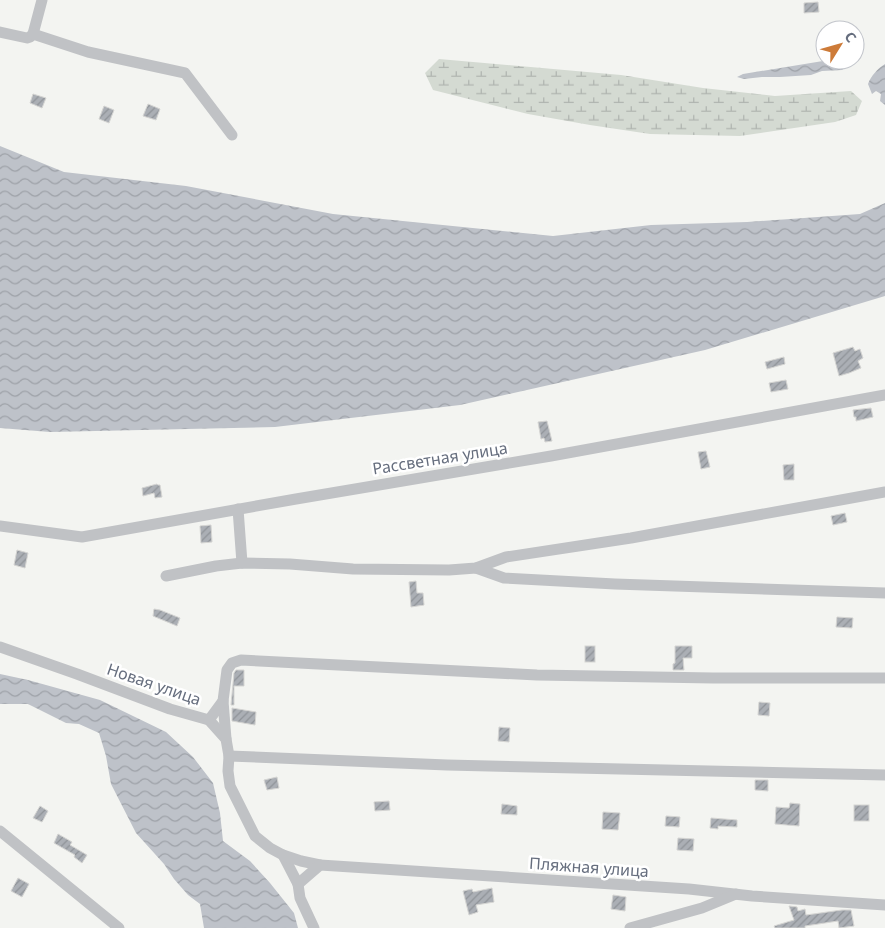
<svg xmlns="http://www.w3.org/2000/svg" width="885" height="928" font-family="'Noto Sans',sans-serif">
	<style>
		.wetland { fill: url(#wetland-marsh) }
		.water { fill: url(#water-waves) }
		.building { fill: url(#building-hatch); stroke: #d5d5d3 }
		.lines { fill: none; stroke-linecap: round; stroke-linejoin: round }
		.minor { stroke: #c0c2c5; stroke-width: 11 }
		.labels { text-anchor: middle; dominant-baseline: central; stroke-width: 5; stroke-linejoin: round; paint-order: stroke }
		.street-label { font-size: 16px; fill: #666e7e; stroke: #fff }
	</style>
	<defs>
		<pattern id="wetland-marsh" width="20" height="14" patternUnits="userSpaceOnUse" patternTransform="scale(1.25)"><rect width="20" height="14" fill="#d4dad2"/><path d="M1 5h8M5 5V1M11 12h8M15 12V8" fill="none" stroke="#b0b5b0"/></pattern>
		<pattern id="water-waves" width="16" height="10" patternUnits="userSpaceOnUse" patternTransform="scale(1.25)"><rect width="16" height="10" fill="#bec2c9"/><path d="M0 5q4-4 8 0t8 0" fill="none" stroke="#9ea2a8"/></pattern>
		<pattern id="building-hatch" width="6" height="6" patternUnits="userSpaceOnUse" patternTransform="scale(1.25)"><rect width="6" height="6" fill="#abafb5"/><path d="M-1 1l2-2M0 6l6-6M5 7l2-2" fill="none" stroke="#8f9398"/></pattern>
	</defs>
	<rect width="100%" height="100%" fill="#f3f4f1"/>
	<path class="wetland" d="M439 59 621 75 703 88 775 96 851 91 862 101 856 115 835 122 740 136 650 134 590 125 528 114 433 90 425 73Z"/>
	<g class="water">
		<path d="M829 60H847L849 62 848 66 842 70 822 71 811 75 780 77H762L744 79 737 77 743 74Z"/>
		<path d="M885 64V105L880 101 881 94 876 91 872 94 868 84C871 76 877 69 885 64Z"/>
		<path d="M0 146 64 172 186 186 333 214 553 236 651 225 747 222 860 214 885 203V296L705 350 460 405 275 427 50 432 0 428Z"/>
		<path d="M0 674 28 680 100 700 166 732 193 757 213 783 220 813 223 841 250 861 270 883 294 913 298 928H204L200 904 188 895 174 879 164 864 136 833 111 784 106 756 99 733 79 724 66 723 28 704H0Z"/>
	</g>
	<g class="building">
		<path d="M818 2 819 12 804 13V3Z"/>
		<path d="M33 94 46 98 42 108 30 103Z"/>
		<path d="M148 104 160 109 156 120 143 116Z"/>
		<path d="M104 106 114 110 109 123 99 119Z"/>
		<path d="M853 347 855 351 860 349 863 358 858 361 861 368 849 373 839 376 833 353Z"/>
		<path d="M784 357 785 364 767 369 765 362Z"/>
		<path d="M786 380 788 389 771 392 769 383Z"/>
		<path d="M871 408 873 417 856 421V417H854L853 410Z"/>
		<path d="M547 421 552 441 545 442 544 438 541 439 538 422Z"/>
		<path d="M706 451 710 467 701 469 698 452Z"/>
		<path d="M794 464V480H784L783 465Z"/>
		<path d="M157 484 158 485H160L162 497 155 498 154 493 143 496 142 488Z"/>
		<path d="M845 513 847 522 833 525 831 516Z"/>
		<path d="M211 525 212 542 201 543 200 526Z"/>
		<path d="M17 550 28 553 25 568 14 565Z"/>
		<path d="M416 581 417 593H423L424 605 411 607 409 582Z"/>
		<path d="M154 609 160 610 180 618 177 626 153 616Z"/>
		<path d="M837 617 853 618 852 628 836 627Z"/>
		<rect x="585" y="646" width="10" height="16"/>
		<path d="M675 646H692V658H683L684 670H673V664L675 663Z"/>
		<path d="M236 670H244V686H234V705H231L234 673Z"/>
		<path d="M759 702 770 703 769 716 758 715Z"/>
		<path d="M232 708 256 712 255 725 232 721Z"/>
		<path d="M499 727 510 728 509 742 498 741Z"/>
		<path d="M277 777 279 788 267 790 264 780Z"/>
		<path d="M755 780H768V791L755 790Z"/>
		<path d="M389 801 390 810 375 811 374 802Z"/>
		<path d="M790 803 800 804 799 826 775 824 776 807 789 808Z"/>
		<path d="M502 804 517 806V815L501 814Z"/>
		<rect x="854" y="805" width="15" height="16"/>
		<path d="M40 806 48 811 42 822 33 818Z"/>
		<path d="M603 812 620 813 618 830 602 829Z"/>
		<path d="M666 816 680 817 679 827 665 826Z"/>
		<path d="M711 818 737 820V827L718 826V829L710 828Z"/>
		<path d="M58 834 72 842 70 845 87 855 82 863 74 857 75 855 54 843Z"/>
		<path d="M678 838 694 839 693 851 677 850Z"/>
		<path d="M18 878 29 884 22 897 11 891Z"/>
		<path d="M492 888 494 902 476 905 478 912 469 915 463 891 472 889 473 892Z"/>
		<path d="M613 895 626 897 625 911 611 909Z"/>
		<path d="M789 906 797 907 798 911 805 909 806 915 842 910H851L854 926 839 928 838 921 805 926V928H775L774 926 794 920Z"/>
	</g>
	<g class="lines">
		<g class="minor">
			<path d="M0 32 27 38 30 37 33 34 42 0"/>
			<path d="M33 34 88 52 185 73 232 135"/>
			<path d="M238 509 242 563"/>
			<path d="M0 526 82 537 296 499 551 456 885 395"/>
			<path d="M476 568 504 578 615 584 885 593"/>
			<path d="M166 576 216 566 242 563 290 564 353 569 449 570 476 568 506 557 631 538 885 492"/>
			<path d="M0 647 77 674 170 709 209 720 226 739 229 756 228 771 230 786 255 836 270 848 283 855 298 884 300 898 314 928"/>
			<path d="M223 701 226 739"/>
			<path d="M209 720 223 701 227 670 232 663 241 660 537 675 713 678H885"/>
			<path d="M229 756 447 765 885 775"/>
			<path d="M0 831 119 928"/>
			<path d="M283 855 301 861 320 865"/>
			<path d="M298 884 320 865 689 889 752 896 885 905"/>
			<path d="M630 928 702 908 736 894"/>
		</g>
	</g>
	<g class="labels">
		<g class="street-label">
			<text transform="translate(440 458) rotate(-9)">Рассветная улица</text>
			<text transform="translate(154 684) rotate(19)">Новая улица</text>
			<text transform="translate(589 867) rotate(4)">Пляжная улица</text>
		</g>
	</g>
	<g transform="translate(840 45) rotate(53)"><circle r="24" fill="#ffffff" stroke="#c2c5cb"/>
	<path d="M0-4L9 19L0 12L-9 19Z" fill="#cd7b38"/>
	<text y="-8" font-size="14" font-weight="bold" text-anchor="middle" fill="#666e7e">С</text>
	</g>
</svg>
